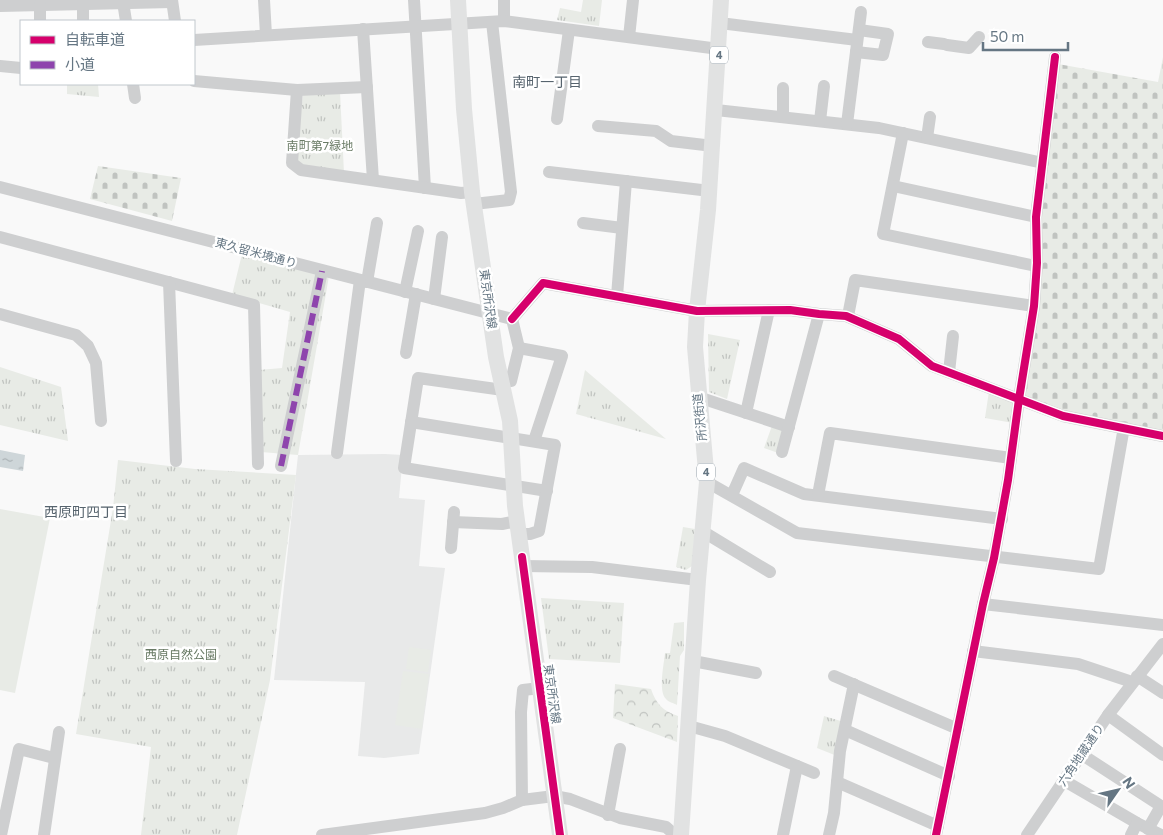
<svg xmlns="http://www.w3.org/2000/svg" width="1163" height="835" font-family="Commissioner,'Noto Sans JP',sans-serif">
<defs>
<pattern id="grass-tufts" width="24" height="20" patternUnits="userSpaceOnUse" patternTransform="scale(1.25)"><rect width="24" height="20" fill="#e8ebe6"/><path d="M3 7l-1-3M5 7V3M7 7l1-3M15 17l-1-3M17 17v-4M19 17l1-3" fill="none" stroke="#c0c3c0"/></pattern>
<pattern id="forest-crowns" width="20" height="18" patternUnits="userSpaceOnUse" patternTransform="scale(1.25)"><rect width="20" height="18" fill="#e8ebe6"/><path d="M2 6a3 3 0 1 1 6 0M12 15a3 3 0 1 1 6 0" fill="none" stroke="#c0c3c0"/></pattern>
<pattern id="cemetery-stones" width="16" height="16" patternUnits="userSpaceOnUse" patternTransform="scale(1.25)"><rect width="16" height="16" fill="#e8ebe6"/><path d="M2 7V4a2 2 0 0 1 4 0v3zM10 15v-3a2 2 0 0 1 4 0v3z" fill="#c0c3c0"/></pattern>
<pattern id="water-ripples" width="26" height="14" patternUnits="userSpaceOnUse" patternTransform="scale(1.25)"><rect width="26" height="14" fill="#ced6d9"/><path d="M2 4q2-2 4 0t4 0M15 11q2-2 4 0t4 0" fill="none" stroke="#abb2b5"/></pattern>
</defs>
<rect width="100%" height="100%" fill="#f9f9f9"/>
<polygon fill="#e8e9e9" points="385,454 403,455 399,498 425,500 419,566 445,568 419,754 384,758 358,756 365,682 274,680 298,455"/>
<g fill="url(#grass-tufts)">
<polygon points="583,0 602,0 599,26 557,20 560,8 581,12"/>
<polygon points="67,84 98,84 99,97 67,94"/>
<polygon points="340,92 344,173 303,167 295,161 303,95"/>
<polygon points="242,254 329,276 298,455 261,452 259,370 282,368 290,312 232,295"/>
<polygon points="708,334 740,340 727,399 709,392"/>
<polygon points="0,367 61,387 68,441 0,425"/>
<polygon points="585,370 666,439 576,414"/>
<polygon points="989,391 1015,400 1013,423 985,418"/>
<polygon points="773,423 788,428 781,454 764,448"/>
<polygon points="118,460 195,469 296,475 270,680 237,835 141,835 151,747 76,734 113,508"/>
<polygon points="683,527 695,529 692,566 686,570 676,567"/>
<polygon points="541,598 624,603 620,663 549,659"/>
<path d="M684,622V650L680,656L677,705C674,703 668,702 666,699C658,691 664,664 665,653H670L674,623Z"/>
<polygon points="824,716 844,722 837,756 817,748"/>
</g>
<path fill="url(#forest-crowns)" d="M615,684L651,689C656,704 663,711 678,716L677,742L613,718Z"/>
<g fill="url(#cemetery-stones)">
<polygon points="1163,57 1163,432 1086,418 1022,397 1041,206 1058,64 1158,82"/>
<polygon points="98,166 181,178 172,221 90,199"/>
</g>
<g fill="#e8ebe6">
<polygon points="0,509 50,518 15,693 0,690"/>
<polygon points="409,647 431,650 428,672 406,669"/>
<polygon points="403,671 429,674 422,729 395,725"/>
</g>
<polygon fill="url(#water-ripples)" points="0,450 25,455 23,471 0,467"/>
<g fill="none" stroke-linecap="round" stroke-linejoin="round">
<g stroke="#cecfd0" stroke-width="12">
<polyline points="172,0 175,21"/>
<polyline points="264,0 266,35"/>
<polyline points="414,0 425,188"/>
<polyline points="504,0 504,21"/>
<polyline points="123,2 126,21"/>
<polyline points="83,4 83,21"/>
<polyline points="0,6 172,2"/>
<polyline points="40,21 40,5"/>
<polyline points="720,23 857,40"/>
<polyline points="363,29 373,180"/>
<polyline points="629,37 633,0"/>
<polyline points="194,40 504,21 719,49"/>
<polyline points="928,42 944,44"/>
<polyline points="947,45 969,48 979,37"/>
<polyline points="856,52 883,55 888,34 859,30"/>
<polyline points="0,66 21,68"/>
<polyline points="194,81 297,90 292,163 301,170 461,193 472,192"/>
<polyline points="133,84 135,98"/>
<polyline points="297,90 367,87"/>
<polyline points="716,110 879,128 1043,163"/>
<polyline points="783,117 783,88"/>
<polyline points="557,119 569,30"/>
<polyline points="820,121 824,86"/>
<polyline points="847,124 861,12"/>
<polyline points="598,126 656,131 671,141 713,146"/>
<polyline points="903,133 883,234 1036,266"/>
<polyline points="927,138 930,117"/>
<polyline points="549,172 710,191"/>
<polyline points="893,186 1036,217"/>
<polyline points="0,187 512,319"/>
<polyline points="474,204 509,200 511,192 492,22"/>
<polyline points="583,223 622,228"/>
<polyline points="0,237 254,305 258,464"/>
<polyline points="169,282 176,461"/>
<polyline points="367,282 377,223"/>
<polyline points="405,292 418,231"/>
<polyline points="617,296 626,181"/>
<polyline points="434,299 442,237"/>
<polyline points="0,314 76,335 88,346 96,363 101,421"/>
<polyline points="848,316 855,280 1034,306"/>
<polyline points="512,319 543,283 697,311 790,310 819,314 846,316 899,339 932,366 1063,416 1163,436"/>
<polyline points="519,348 562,356 534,441"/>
<polyline points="406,353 416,294"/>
<polyline points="949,372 953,336"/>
<polyline points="502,382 511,381 519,348 512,319"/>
<polyline points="503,390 418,378 404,468 547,491"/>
<polyline points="698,397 789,427"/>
<polyline points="746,413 769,310"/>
<polyline points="411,422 555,445 539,531 530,534 519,534"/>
<polyline points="782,452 819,314"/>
<polyline points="337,453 360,280"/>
<polyline points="281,466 322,271"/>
<polyline points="707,482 797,533 1099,569 1124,427"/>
<polyline points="732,495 744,468 804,494 1002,519"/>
<polyline points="818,495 830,433 1011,458"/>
<polyline points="453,522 502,524 517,521"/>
<polyline points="702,531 770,572"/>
<polyline points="451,548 454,512"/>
<polyline points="523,566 592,567 698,580"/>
<polyline points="983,604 1163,625"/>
<polyline points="973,651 1078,664 1132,682"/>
<polyline points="693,661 756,673"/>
<polyline points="834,676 958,729"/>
<polyline points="1137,676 1163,693"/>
<polyline points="1108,715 1163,755"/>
<polyline points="689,726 725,736 814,773"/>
<polyline points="845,730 949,776"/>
<polyline points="1081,754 1161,806 1148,829"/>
<polyline points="1063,780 1137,823 1161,835"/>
<polyline points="837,782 938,826"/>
<polyline points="522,800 521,712 523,690 540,688"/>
<polyline points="608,815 620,749"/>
<polyline points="1,835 19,749 54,758"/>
<polyline points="44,835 59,732"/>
<polyline points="322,835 485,813 503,808 522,800 554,796 570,799 620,818 666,827 675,835"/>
<polyline points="783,835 797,766"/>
<polyline points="829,835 834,813 840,751 854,684"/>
<polyline points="936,835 983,604 994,558 1008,480 1019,399 1034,306 1037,263 1036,217 1055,57"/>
<polyline points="1027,835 1108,715 1163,644"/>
<polyline points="1131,835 1137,823"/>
</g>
<g stroke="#e1e2e2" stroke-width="16">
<polyline points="458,0 464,109 472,192 496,357 510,421 515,506 560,835"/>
<polyline points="681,835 698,580 707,482 695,347 697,311 708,210 721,0"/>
</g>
<polyline stroke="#8e44ad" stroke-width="6" stroke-dasharray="12 6" stroke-linecap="butt" points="281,466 322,271"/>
<defs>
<g id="cycleway">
<polyline points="512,319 543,283 697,311 790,310 819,314 846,316 899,339 932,366 1063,416 1163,436"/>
<polyline points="522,557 560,835"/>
<polyline points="936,835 983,604 994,558 1008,480 1019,399 1034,306 1037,263 1036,217 1055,57"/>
</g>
</defs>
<use href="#cycleway" stroke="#fff" stroke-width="11"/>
<use href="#cycleway" stroke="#d6006c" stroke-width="8"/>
</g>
<g text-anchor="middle" stroke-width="5" stroke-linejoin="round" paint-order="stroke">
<g fill="#fff" stroke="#939fa8" stroke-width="1">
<rect x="710" y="46.5" width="18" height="17" rx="4"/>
<rect x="697" y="463.5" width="18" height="17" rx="4"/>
</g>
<g font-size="11" font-weight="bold" fill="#657683">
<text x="719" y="59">4</text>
<text x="706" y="476">4</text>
</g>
<g font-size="12" fill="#687a64" stroke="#fff">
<text x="320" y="150">南町第7緑地</text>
<text x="181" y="659">西原自然公園</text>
</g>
<g font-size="12" fill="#657683" stroke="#fff">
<text transform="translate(256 253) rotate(15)" y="4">東久留米境通り</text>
<text transform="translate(488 299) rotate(82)" y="4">東京所沢線</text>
<text transform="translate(700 417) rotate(-96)" y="4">所沢街道</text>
<text transform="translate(552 694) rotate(82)" y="4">東京所沢線</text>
<text transform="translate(1081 755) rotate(-56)" y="4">六角地蔵通り</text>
</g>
<g font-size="14" fill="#57646e" stroke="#fff">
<text x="547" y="87">南町一丁目</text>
<text x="86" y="517">西原町四丁目</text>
</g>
</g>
<rect x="20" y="20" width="175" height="65" fill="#ffffff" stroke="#c1c8cd"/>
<rect x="30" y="36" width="25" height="8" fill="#d6006c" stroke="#c1c8cd"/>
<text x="65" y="45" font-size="15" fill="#657683">自転車道</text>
<rect x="30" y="61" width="25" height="8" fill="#8e44ad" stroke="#c1c8cd"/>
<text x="65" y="70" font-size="15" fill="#657683">小道</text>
<g transform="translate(1118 790) rotate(56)" stroke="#ffffff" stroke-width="4" paint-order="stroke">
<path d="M0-4L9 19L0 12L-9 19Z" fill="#657683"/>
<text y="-8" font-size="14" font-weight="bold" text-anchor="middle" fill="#657683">N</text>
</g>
<path d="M983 42v8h85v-8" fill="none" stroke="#657683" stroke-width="2.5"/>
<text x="990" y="42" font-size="15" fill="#657683" stroke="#ffffff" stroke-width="4" paint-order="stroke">50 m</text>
</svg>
